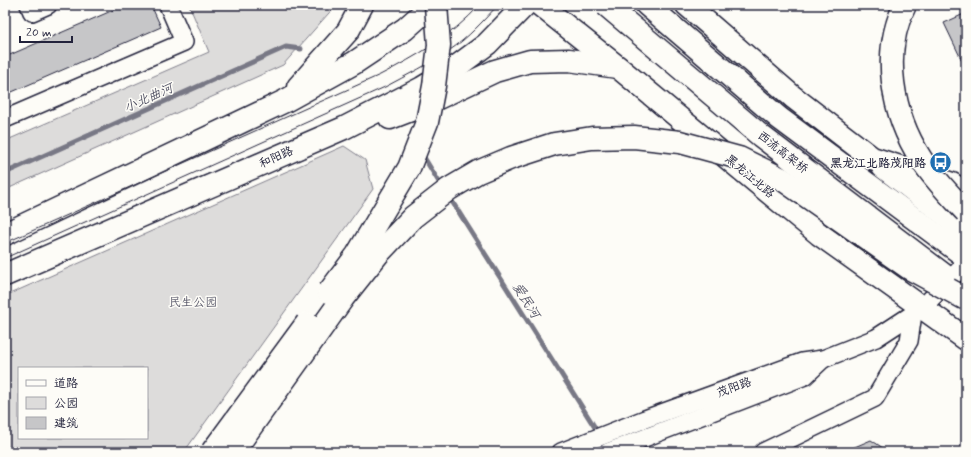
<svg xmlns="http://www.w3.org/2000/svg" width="971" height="457" font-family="Mynerve,'LXGW WenKai TC',sans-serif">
<rect width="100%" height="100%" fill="#fdfcf7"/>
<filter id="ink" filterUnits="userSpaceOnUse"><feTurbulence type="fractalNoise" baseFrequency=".025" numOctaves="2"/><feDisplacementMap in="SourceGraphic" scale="8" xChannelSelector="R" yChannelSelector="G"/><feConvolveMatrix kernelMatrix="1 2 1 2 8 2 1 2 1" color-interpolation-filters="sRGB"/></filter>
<g filter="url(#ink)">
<g fill="#dddcdb" stroke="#807f8b" fill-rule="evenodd">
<polygon points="189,5 336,5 283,65 5,190 5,141 209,52"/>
<path d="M344,146L365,160L373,189L184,452H5V296ZM19,368H147V438H19Z"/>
</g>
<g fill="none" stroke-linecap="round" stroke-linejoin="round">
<g stroke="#787885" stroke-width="5">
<polyline points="425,159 442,187"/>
<polyline points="5,173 286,47 301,49"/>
<polyline points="448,195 599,434"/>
</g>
</g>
<g fill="#c6c6c8" stroke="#22223b">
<polygon points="125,5 151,5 161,27 5,95 5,57"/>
<polygon points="966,13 966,66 965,67 944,23"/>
<polygon points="871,440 889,452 843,452"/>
</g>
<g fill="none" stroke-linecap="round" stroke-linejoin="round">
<defs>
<g id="minor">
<polyline points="29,5 32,12 48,5"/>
<polyline points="5,119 184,42 168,5"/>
<polyline points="561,452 645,419 802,362 823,359 876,338 922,308 966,263"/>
<polyline points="608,452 805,376 823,359"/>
<polyline points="763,452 875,398 909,341 913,314"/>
</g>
<g id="major">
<polyline points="540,5 619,68 819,234 966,339"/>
<polyline points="687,5 793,97 872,158 952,184 966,194"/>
<polyline points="298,87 348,31 362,5"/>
<polyline points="390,118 421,106 495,71 530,61 569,60 617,67"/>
<polyline points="883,167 966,231"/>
<polyline points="5,234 285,101 354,63 405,29 432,5"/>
<polyline points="5,275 344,128 422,88 456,67 487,44 525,5"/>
</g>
<polyline id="highway" points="647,5 779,118 966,257"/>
</defs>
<use href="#minor" stroke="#22223b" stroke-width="20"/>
<use href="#major" stroke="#22223b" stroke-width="25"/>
<use href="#highway" stroke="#22223b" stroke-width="25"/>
<use href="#minor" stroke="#fdfcf7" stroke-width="17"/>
<use href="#major" stroke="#fdfcf7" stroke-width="22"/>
<use href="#highway" stroke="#fdfcf7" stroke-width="22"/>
<g stroke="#22223b" stroke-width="1">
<path d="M5,243L380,75C417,56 452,36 480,5"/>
<path d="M5,258L385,87C407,75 430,64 450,50C468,38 483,21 498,5"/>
</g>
<defs>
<g id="highway-bridge">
<polyline points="606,5 761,136 944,275"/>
<path d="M905,5C881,53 892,114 921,159C933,178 950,195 966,212"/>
<polyline points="329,292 357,255 409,168 427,122 434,86 439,45 436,5"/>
<polyline points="212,452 307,323"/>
<polyline points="233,452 343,298 378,254 413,217 449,189 478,172 511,158 554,144 592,138 634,137 680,142 739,158 782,179 909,268 966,299"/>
</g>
</defs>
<use href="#highway-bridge" stroke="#22223b" stroke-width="25" stroke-linecap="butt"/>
<use href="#highway-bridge" stroke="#fdfcf7" stroke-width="22"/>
</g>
</g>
<defs>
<symbol id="bus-disc" viewBox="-11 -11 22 22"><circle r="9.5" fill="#1f6fb2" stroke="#fdfcf7"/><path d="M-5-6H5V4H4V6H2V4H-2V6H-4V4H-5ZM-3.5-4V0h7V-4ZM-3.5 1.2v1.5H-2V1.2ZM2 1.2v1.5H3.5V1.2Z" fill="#fff"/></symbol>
</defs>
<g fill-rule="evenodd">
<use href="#bus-disc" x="928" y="150" width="25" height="25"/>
</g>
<g text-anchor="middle" stroke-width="3" stroke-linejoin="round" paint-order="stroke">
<g font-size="12" fill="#22223b" stroke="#fdfcf7">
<text transform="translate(783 152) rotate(38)" y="4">西流高架桥</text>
<text transform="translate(276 157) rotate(-24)" y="4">和阳路</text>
<text transform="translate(750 176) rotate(40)" y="4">黑龙江北路</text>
<text transform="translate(734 387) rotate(-20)" y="4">茂阳路</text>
</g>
<g font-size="12" font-weight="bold" fill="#22223b" stroke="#fdfcf7" text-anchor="end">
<text x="926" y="167">黑龙江北路茂阳路</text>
</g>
<g font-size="12" fill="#5a5a6b" stroke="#fdfcf7">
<text x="193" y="306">民生公园</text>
</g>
<g font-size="13" font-style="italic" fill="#545466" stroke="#fdfcf7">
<text transform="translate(148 97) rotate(-24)" y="5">小北曲河</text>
<text transform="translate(527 300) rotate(58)" y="5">爱民河</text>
</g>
</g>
<rect width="971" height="457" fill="none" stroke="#fdfcf7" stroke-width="20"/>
<rect x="10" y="10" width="951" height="437" fill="none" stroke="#22223b" stroke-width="1.5" filter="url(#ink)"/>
<rect x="18" y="367" width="130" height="72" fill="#fdfcf7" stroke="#a5a5ac"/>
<rect x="26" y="380" width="20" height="6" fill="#fdfcf7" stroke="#a5a5ac"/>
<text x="54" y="387" font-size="12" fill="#22223b">道路</text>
<rect x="26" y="397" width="20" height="12" fill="#dddcdb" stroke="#a5a5ac"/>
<text x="54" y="407" font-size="12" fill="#22223b">公园</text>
<rect x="26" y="417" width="20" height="12" fill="#c6c6c8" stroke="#a5a5ac"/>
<text x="54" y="427" font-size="12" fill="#22223b">建筑</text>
<path d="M20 36v6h52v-6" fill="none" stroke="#22223b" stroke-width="2"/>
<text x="26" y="36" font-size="12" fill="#22223b" stroke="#fdfcf7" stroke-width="3" paint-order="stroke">20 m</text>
</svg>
